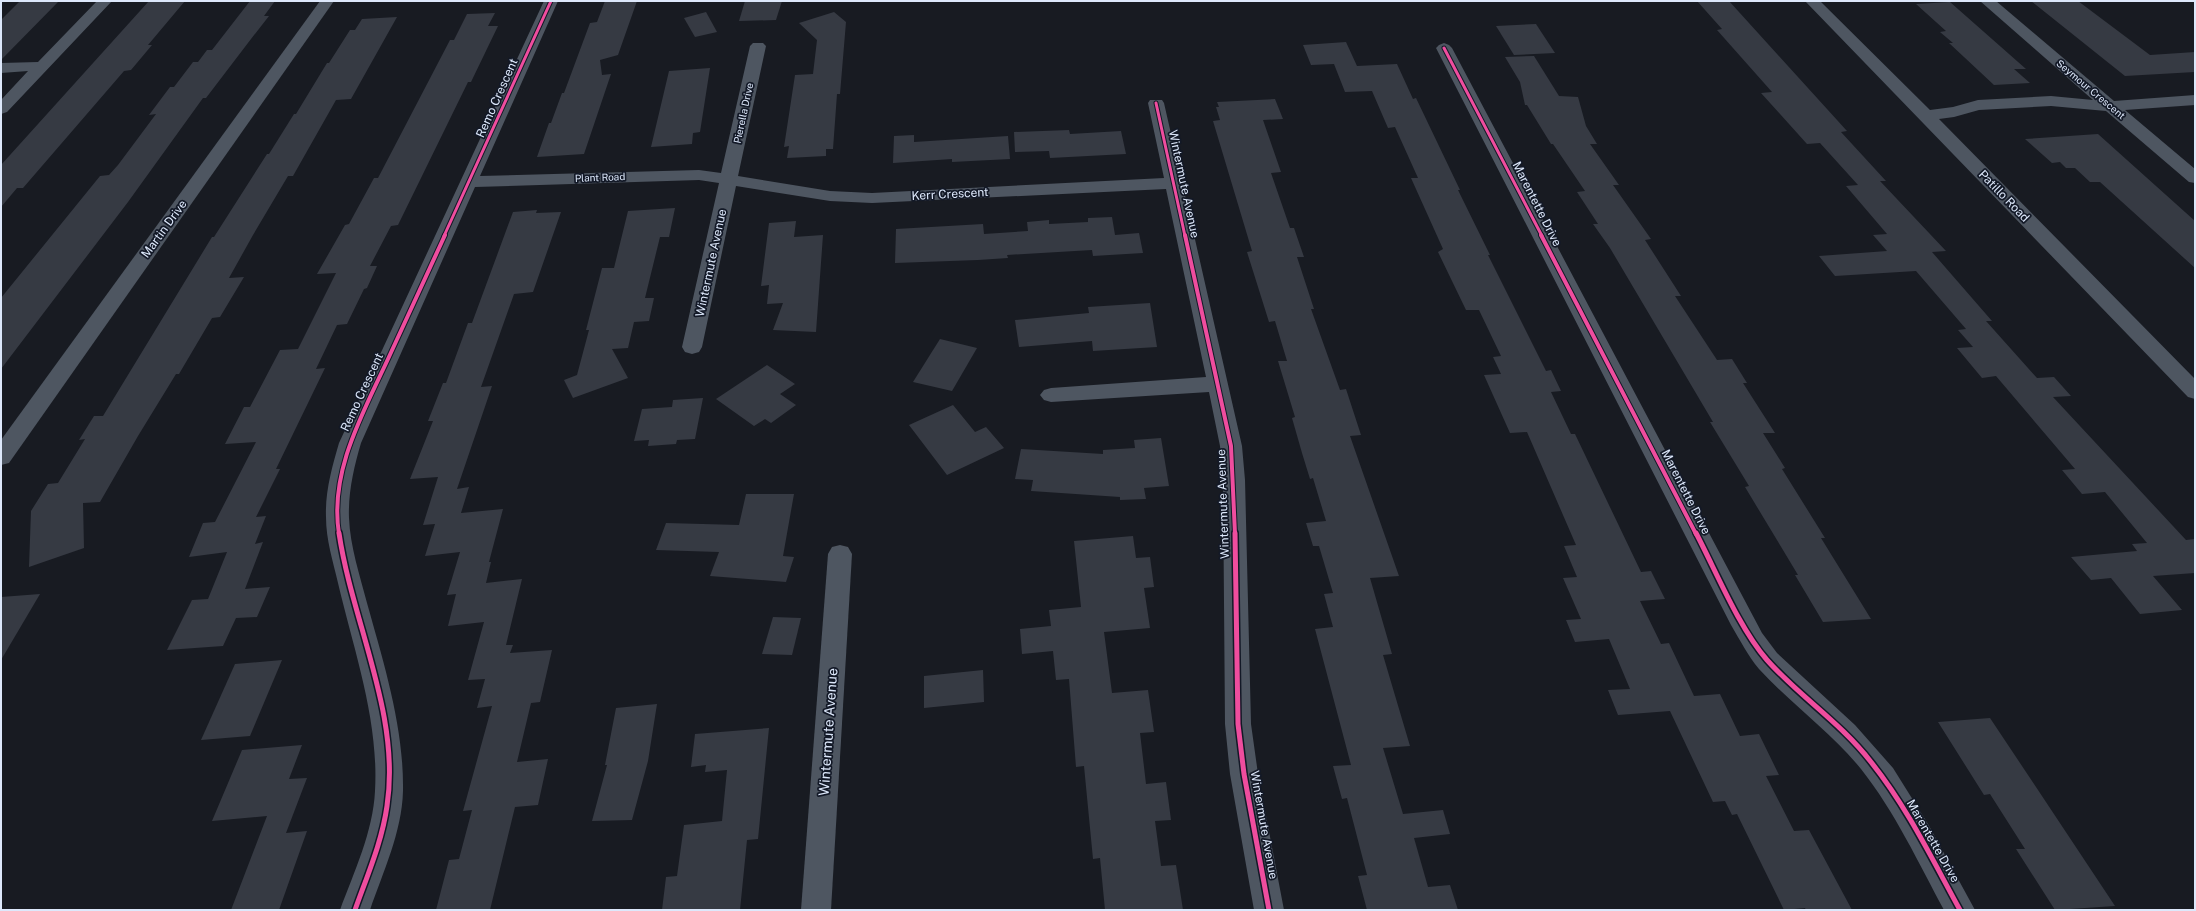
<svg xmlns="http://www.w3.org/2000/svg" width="2196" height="911" font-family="'Public Sans',sans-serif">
<rect width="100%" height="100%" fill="#181b22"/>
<g fill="#363a43">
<polygon points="20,1 59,1 1,60 1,20"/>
<polygon points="149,1 185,1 148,45 152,45 131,70 124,71 23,188 17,188 1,207 1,165"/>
<polygon points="250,1 275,1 264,16 269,16 251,39 206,98 203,98 128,202 1,369 1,298 100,176 109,175 118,165 156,114 149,115 170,87 174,87 193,62 198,62 207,50 212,50"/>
<polygon points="605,1 637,1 618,55 600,60 602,75 611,74 584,154 537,157 549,123 551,123 562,93 564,93 590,23 597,22"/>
<polygon points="745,1 782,1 776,20 739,21"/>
<polygon points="1697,1 1729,1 1847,131 1841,132 1886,181 1880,181 1946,251 1932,252 1992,321 1986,321 2037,378 2054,377 2071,396 2053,397 2186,540 2195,539 2195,573 2153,576 2182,610 2140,614 2111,578 2091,580 2071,557 2137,551 2132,544 2147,543 2105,492 2082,494 2062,470 2075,469 1996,376 1982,378 1957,348 1973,347 1958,330 1966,329 1916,271 1835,276 1819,256 1887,251 1873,235 1887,234 1846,186 1858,185 1820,143 1807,144 1761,93 1772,92 1717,30 1722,29"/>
<polygon points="2031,1 2078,1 2150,55 2195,52 2195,72 2125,76"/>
<polygon points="1950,2 2026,69 2014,69 2030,83 1994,85 1949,43 1953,43 1940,32 1946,31 1916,4"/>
<polygon points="706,12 717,32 695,37 684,18"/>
<polygon points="834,12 846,22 840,94 837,94 833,149 826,149 826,156 787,158 789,146 784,147 795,75 813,74 817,40 799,23"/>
<polygon points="495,13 488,26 498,26 471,82 468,82 398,225 391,226 370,266 377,266 367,288 364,289 347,324 337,325 316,369 325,368 276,469 280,469 256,517 266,516 255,544 263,542 245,589 270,587 257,617 236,618 223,646 167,650 192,600 208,599 227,552 189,557 203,523 215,522 256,442 225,444 244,407 250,407 280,350 298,349 336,273 317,274 345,225 349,224 374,178 378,178 450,40 454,40 467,14"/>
<polygon points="397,17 351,99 336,100 293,176 288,176 253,235 229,278 244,277 220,317 212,318 179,374 176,374 138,436 100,502 83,503 84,548 29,567 31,511 48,484 58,483 85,439 79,440 94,416 103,416 212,237 214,237 267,154 269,154 294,114 296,114 327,63 329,63 350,30 355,30 362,19"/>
<polygon points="1536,24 1555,53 1514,55 1496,26"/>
<polygon points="1346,42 1357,66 1397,64 1413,99 1416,98 1460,190 1458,190 1490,255 1488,255 1546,371 1551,370 1561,391 1551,392 1571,434 1575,434 1641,572 1651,571 1665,599 1640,601 1661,644 1669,643 1694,696 1720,694 1740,736 1759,734 1779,775 1766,776 1794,831 1809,830 1852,910 1806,910 1805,908 1784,910 1737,814 1732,815 1725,801 1713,802 1670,711 1618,715 1608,690 1630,689 1609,639 1575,642 1566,620 1581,619 1563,578 1577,577 1564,546 1576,545 1527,432 1510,433 1484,375 1501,374 1493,357 1501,356 1479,310 1466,310 1438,252 1443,249 1411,178 1418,178 1395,127 1388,128 1372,91 1345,92 1334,64 1311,65 1303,45"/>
<polygon points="1534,56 1559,96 1578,97 1586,126 1597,144 1590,144 1619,185 1613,185 1651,239 1645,240 1681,296 1675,296 1717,360 1732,359 1747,383 1743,383 1775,433 1763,433 1785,468 1782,469 1825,538 1821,538 1871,619 1823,622 1795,575 1798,575 1745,487 1749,486 1710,422 1713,422 1610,248 1593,224 1598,224 1577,192 1585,191 1553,144 1551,144 1527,105 1525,105 1520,82 1505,57"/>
<polygon points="710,68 700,132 693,133 692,144 651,147 669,71"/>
<polygon points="1275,99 1283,119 1263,120 1281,172 1271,173 1290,228 1294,228 1304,257 1297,257 1314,309 1311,309 1340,390 1346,389 1361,435 1350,436 1399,576 1370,578 1392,654 1383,655 1410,746 1383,748 1403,814 1443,810 1450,834 1414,838 1428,887 1450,885 1458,910 1367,910 1358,876 1367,875 1347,798 1342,799 1333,766 1351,765 1315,629 1333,627 1324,594 1333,593 1319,546 1313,546 1306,523 1326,521 1313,478 1310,479 1302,453 1292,418 1295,417 1278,361 1287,361 1275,321 1269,322 1253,271 1247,252 1252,251 1213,121 1220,120 1216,107 1219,107 1217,102"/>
<polygon points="1069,130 1070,134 1121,131 1126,154 1050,158 1049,151 1015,152 1014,132"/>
<polygon points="2098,134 2195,221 2195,268 2100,182 2090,182 2075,168 2066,168 2060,162 2052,163 2025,139"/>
<polygon points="914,135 914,142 1008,136 1010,159 952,162 952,159 893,163 894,136"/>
<polygon points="675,208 669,237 660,237 645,298 654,298 649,321 634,322 628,348 612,349 628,378 573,398 564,380 577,375 589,330 586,330 602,268 614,268 628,211"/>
<polygon points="537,210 536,213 561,212 533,292 514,294 481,387 492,386 457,489 469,487 461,513 503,509 489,562 491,562 486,583 522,579 506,645 513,645 510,653 552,650 540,702 531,703 517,762 548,759 538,805 515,807 490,910 436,910 449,860 459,859 472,810 463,811 492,706 477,708 485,679 468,680 484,622 448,626 456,594 447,595 460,552 425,556 435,524 423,525 438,477 410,479 433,421 428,421 443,383 446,383 468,323 472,323 513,212"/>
<polygon points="1112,217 1115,235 1139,233 1143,253 1093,256 1092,250 1007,255 1008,258 978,260 895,263 896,229 983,224 984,234 1028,231 1027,222 1049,220 1049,224 1088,222 1088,218"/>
<polygon points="796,221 794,237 823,235 816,332 773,330 783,303 767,304 769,285 761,286 769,223"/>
<polygon points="1150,303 1157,347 1093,351 1092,341 1019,347 1015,320 1089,313 1088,307"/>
<polygon points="940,339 977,348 952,391 913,382"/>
<polygon points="767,365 795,384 780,394 796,405 771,423 765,419 754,426 716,399"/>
<polygon points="703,398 695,439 677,440 676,444 648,446 649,440 634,441 642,409 672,407 673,400"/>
<polygon points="953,405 975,432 986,427 1004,448 947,475 909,425"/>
<polygon points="1161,438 1169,486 1144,488 1146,499 1120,500 1120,497 1031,491 1033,480 1015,479 1021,449 1103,454 1103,450 1135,448 1134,440"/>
<polygon points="746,494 794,494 783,556 794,557 786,582 710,576 719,552 656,550 666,523 739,525"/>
<polygon points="1133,536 1136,558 1150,557 1154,587 1144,588 1150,628 1104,632 1112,693 1148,690 1154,732 1140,733 1146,784 1166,782 1171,820 1155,821 1161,866 1176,865 1183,910 1105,910 1100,858 1093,859 1084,766 1076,767 1069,679 1056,680 1053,651 1022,654 1020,629 1051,626 1049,610 1081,607 1074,541"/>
<polygon points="40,594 1,660 1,597"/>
<polygon points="773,617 801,618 792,655 762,654"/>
<polygon points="282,660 250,736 201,740 235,664"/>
<polygon points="983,670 984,702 924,708 924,676"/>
<polygon points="657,704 648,761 632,820 592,821 607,765 605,765 616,708"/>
<polygon points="1990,718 2038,790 2115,906 2055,910 2016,849 2025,849 1990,794 1984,795 1938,722"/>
<polygon points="769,728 758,839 747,840 740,910 662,910 666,877 677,876 684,825 722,821 727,770 705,772 706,765 691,767 695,734"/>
<polygon points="302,745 289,779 307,778 286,833 307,831 279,910 231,910 267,816 212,821 242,750"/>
</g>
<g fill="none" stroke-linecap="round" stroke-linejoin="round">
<g fill="#4e5661" fill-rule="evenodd">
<polygon points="97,1 112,1 7,112 1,114 1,100 28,71 1,73 1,63 38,62"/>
<polygon points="320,1 334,1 9,463 1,465 1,440"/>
<path d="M544,1H558L480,176L699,170L721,173L750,46L753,43H763L766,46L738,176L830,191L872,193L1164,178L1148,103L1150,100H1162L1164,103L1242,446L1245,480L1251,724L1258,774L1284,910H1254L1230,774L1225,724L1223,480L1220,446L1209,392L1051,402L1044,400L1040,395L1044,390L1051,388L1206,377L1166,189L872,203L830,201L736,186L702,347L699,352L692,354L685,352L682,347L719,183L699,180L475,187L361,443C354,467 348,492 349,518C350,546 360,576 367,603C384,664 404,727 403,791C402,832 383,872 370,910H340C354,872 373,832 375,791C379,720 354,651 338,583C333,561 326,540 326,517C325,492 332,467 339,443Z"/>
<polygon points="1805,1 1820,1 1930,110 1953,107 1978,100 2051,96 2093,100 1980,1 1996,1 2114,101 2195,95 2195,105 2125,110 2195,169 2195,183 2189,182 2106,111 2051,106 1979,110 1954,117 1939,119 2195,379 2195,399 2188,397"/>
<path d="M1444,43L1449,45L1452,48L1762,633L1777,653L1855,725L1893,768L1928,824L1975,910H1944C1918,862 1895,812 1861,769C1831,732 1791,704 1759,669C1748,656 1740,640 1731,625L1436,48L1439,45Z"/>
<polygon points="840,545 848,547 852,554 831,910 801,910 828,554 832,547"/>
</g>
<defs>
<g id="cycleway-far2">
<polyline points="1444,48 1542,236"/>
<polyline points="1156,103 1185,236"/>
<polyline points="444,236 551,1"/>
</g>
<g id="cycleway-far1">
<polyline points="1185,235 1231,446 1235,534"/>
<polyline points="1541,235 1696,534"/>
<path d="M339,534C329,472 363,413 388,359C407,318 426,276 445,235"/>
</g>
<g id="cycleway">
<path d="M339,533C352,622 401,715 387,806C382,842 367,876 355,910"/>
<polyline points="1235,533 1238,724 1244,774 1269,910"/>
<path d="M1696,533C1716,571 1739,628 1767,660C1799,696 1841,723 1871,762C1907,807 1932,859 1960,910"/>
</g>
</defs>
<use href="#cycleway-far2" stroke="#131927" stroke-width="5"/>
<use href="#cycleway-far1" stroke="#131927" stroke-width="6"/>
<use href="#cycleway" stroke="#131927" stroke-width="8"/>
<use href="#cycleway-far2" stroke="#ef4d9e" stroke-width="3"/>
<use href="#cycleway-far1" stroke="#ef4d9e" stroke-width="4"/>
<use href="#cycleway" stroke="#ef4d9e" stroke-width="5"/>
</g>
<g text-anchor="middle" stroke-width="3.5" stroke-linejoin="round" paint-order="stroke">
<g font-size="10" fill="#dde8fb" stroke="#131927">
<text transform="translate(2091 89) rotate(40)" y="4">Seymour Crescent</text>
<text transform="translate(743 113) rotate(-78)" y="4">Pierella Drive</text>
<text transform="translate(600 177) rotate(-2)" y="4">Plant Road</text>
</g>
<g font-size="12" fill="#dde8fb" stroke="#131927">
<text transform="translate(497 98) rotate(-66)" y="4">Remo Crescent</text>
<text transform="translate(1184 184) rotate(78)" y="4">Wintermute Avenue</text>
<text transform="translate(950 194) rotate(-3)" y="4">Kerr Crescent</text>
<text transform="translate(2004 196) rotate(46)" y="4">Patillo Road</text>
<text transform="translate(1537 204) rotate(63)" y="4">Marentette Drive</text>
<text transform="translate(164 229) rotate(-54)" y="4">Martin Drive</text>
<text transform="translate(711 263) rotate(-78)" y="4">Wintermute Avenue</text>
<text transform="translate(362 392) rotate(-65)" y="4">Remo Crescent</text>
<text transform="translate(1686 492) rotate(63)" y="4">Marentette Drive</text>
<text transform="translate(1223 504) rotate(-92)" y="4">Wintermute Avenue</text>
<text transform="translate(1264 825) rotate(80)" y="4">Wintermute Avenue</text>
<text transform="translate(1933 841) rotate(60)" y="4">Marentette Drive</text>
</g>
<g font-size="14" fill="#dde8fb" stroke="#131927">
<text transform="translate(828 732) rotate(-86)" y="5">Wintermute Avenue</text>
</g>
</g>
<rect width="2196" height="911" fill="none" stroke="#dde8fb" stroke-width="4"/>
</svg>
